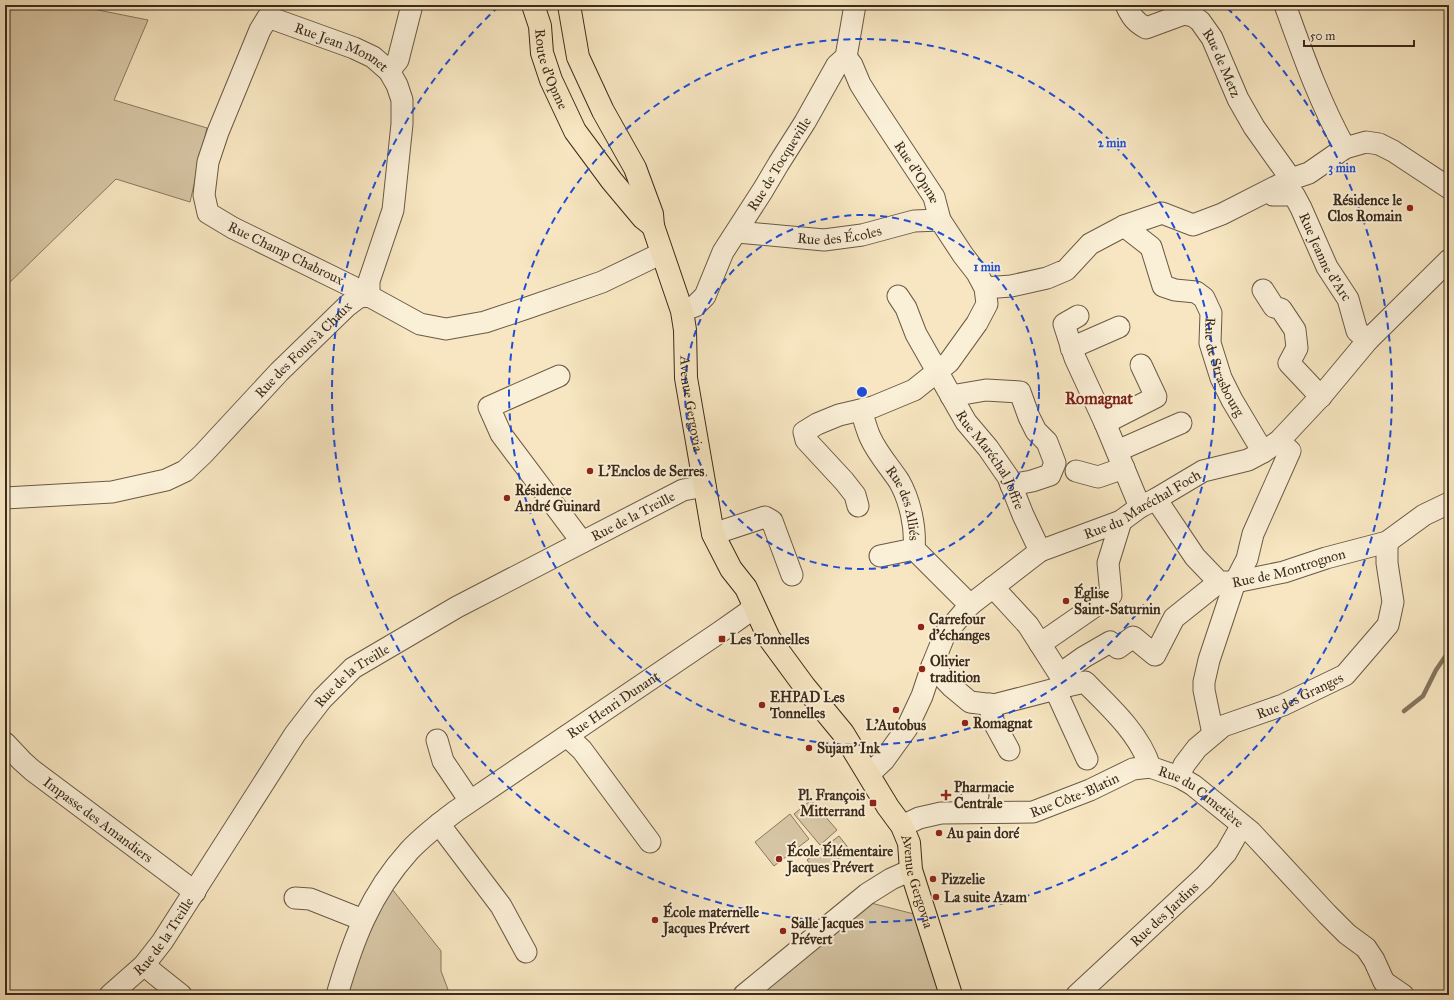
<svg xmlns="http://www.w3.org/2000/svg" width="1454" height="1000" font-family="'IM FELL Great Primer',serif">
<rect width="100%" height="100%" fill="#f7e6c1"/>
<filter id="stains"><feTurbulence type="fractalNoise" baseFrequency=".005" numOctaves="4"/><feColorMatrix values="0 0 0 0 .2 0 0 0 0 .09 0 0 0 0 .02 0 0 0 .5 -.17"/></filter>
<radialGradient id="worn" r=".72"><stop offset=".6" stop-color="#630" stop-opacity="0"/><stop offset="1" stop-color="#630" stop-opacity=".3"/></radialGradient>
<g fill="#d7c6a5" stroke="#897860">
<polygon points="5,5 94,5 93,9 148,20 114,100 207,128 190,202 116,179 5,287"/>
<polygon points="811,800 837,830 820,845 794,814"/>
<polygon points="790,814 809,839 774,866 755,842"/>
<polygon points="839,836 850,850 818,874 807,860"/>
<polygon points="392,889 441,951 441,971 450,995 372,995 353,991 348,992 370,926"/>
<polygon points="871,903 914,914 942,995 759,995"/>
</g>
<g fill="none" stroke-linecap="round" stroke-linejoin="round">
<polyline stroke="#85755d" stroke-width="4.5" points="1404,711 1423,696 1436,670 1449,651"/>
<defs>
<g id="minor">
<path id="s1" d="M1126,5C1131,16 1135,22 1146,28L1184,14L1193,16L1200,21L1212,38L1238,99L1254,127L1291,179"/>
<path d="M1285,5C1303,55 1319,101 1345,148"/>
<path id="s2" d="M846,57L852,65L860,84L870,100L934,197L940,220L963,255L977,273L985,288L987,304L977,323L949,362L914,390L873,407L839,415L817,424L804,432L806,440L844,481L855,495L858,506"/>
<polyline points="389,71 398,60 412,5"/>
<path id="s3" d="M1269,191L1273,195H1294L1301,208L1327,267L1348,299L1357,331L1368,340"/>
<path id="s4" d="M1124,226L1151,247L1163,286L1175,290L1196,292L1204,298L1211,313L1210,343L1221,378L1232,400L1263,452"/>
<path id="s5" d="M737,232L824,240L862,235L914,221L940,220"/>
<polyline points="985,288 1011,286 1047,278 1066,270 1090,244 1124,226 1162,213 1193,225 1222,214 1291,179 1309,173 1345,148 1366,142 1379,144 1393,151 1449,188"/>
<polyline points="1263,290 1274,307 1281,309 1295,330 1297,348 1289,363 1321,397"/>
<path id="s6" d="M898,296L906,308L916,334L966,422L988,448L1008,477L1023,515L1040,551"/>
<path id="s7" d="M359,297L353,287L233,228L208,213L204,195L208,162L218,132L260,30L268,17L354,48L373,57L389,71L397,85L402,100V124L393,210L369,281V296"/>
<path id="s8" d="M682,311L695,306L705,296L723,252L763,190L779,163L805,122L837,65L846,57L855,5"/>
<polyline points="1078,316 1064,324 1075,358 1105,423 1140,507"/>
<polyline points="1071,348 1119,327"/>
<polyline points="559,376 489,407 501,434 582,542"/>
<polyline points="951,396 986,390 1020,392 1029,417 1036,431 1047,442 1055,463 1050,475 1032,481 1011,485"/>
<path id="s9" d="M861,410C864,419 866,428 870,437C877,453 889,466 899,481C910,500 916,528 914,549"/>
<polyline points="1105,423 1156,397 1141,365"/>
<polyline points="1117,451 1181,423"/>
<polyline points="1076,471 1098,477 1124,468"/>
<path id="s10" d="M5,498L112,492L166,480L185,471L203,454L279,372L347,306L359,297L369,296L420,324L446,329L485,322L527,308L602,282L662,253"/>
<path id="s11" d="M1156,499L1195,557L1219,582H1235L1284,572L1326,558L1387,542L1424,515L1449,503"/>
<polyline points="713,534 765,517 772,521 792,575"/>
<polyline points="914,549 970,605"/>
<polyline points="880,556 914,549"/>
<path d="M993,587L1028,625L1067,686L1085,682C1109,706 1140,734 1150,767"/>
<polyline points="1040,644 1111,595 1108,563 1121,521"/>
<polyline points="932,666 952,687 970,702 994,705 1067,686"/>
<polyline points="1060,674 1084,657 1110,642 1118,648 1133,637 1155,655 1174,618 1219,582"/>
<polyline points="1055,689 1087,759"/>
<polyline points="990,704 992,719 1009,750"/>
<polyline points="1213,734 1204,690 1204,682 1209,660 1235,582 1247,559 1253,534 1290,451 1279,441"/>
<polyline points="567,736 582,750 650,842"/>
<polyline points="437,740 443,761 470,801"/>
<path id="s12" d="M5,743L22,761L32,770L195,892"/>
<path id="s13" d="M869,774L884,760L907,728L922,696L932,666L945,634L970,605L1040,551L1121,521L1140,507L1156,499L1203,471L1248,460L1263,452L1279,441L1323,394L1368,340L1449,260"/>
<path id="s14" d="M1179,777L1184,765L1197,748L1223,726L1283,705L1345,675L1388,625L1393,602L1387,563V542"/>
<polyline points="965,812 968,804 974,796 978,795"/>
<polyline points="439,824 501,906 526,952"/>
<path id="s15" d="M902,826L919,818L941,813L1033,812L1090,790L1133,769L1150,767L1179,777L1193,785L1251,832L1327,914L1347,934L1366,948L1374,960L1384,982L1403,995"/>
<polyline points="295,898 310,899 363,920"/>
<polyline points="144,965 156,975 181,995"/>
<path id="s16" d="M110,995L144,965L162,942L295,734L322,699L353,668L457,607L683,490L705,486"/>
<path id="s17" d="M337,995C353,940 370,894 409,851C423,836 440,823 456,811L720,632L747,613L754,606"/>
<polyline points="744,995 867,894 891,879 911,870"/>
<path id="s18" d="M1077,995L1204,877L1226,853L1242,825"/>
</g>
<g id="major">
<path id="s19" d="M533,5L540,26L542,53L551,80L575,131L612,181L643,218L653,226"/>
<path id="s20" d="M569,5L578,57L603,111L635,168L652,214L653,226L682,311L685,330L686,378L713,534L731,569L746,588L769,638L805,687L843,733L888,807L902,826L909,843L911,870L951,995"/>
</g>
</defs>
<use href="#minor" stroke="#6a5a44" stroke-width="23"/>
<use href="#major" stroke="#3b2b1b" stroke-width="24"/>
<use href="#minor" stroke="#faefd7" stroke-width="21"/>
<use href="#major" stroke="#f7e6c1" stroke-width="22"/>
</g>
<g fill="none" stroke="#1d4ed8" stroke-width="2" stroke-dasharray="7 5">
<circle cx="862" cy="392" r="177"/>
<circle cx="862" cy="392" r="353"/>
<path d="M1227 8A530 530 0 1 1 497 8"/>
</g>
<g fill="#8f2418" stroke="#faefd7" stroke-width="1.5">
<circle cx="1410" cy="208" r="4"/>
<circle cx="590" cy="471" r="4"/>
<circle cx="507" cy="498" r="4"/>
<circle cx="1066" cy="601" r="4"/>
<circle cx="921" cy="627" r="4"/>
<rect x="718" y="635" width="8" height="8" rx="2"/>
<circle cx="922" cy="669" r="4"/>
<circle cx="762" cy="705" r="4"/>
<circle cx="896" cy="710" r="4"/>
<circle cx="965" cy="723" r="4"/>
<circle cx="809" cy="748" r="4"/>
<path d="M944 789h4v4h4v4h-4v4h-4v-4h-4v-4h4z"/>
<rect x="869" y="799" width="8" height="8" rx="2"/>
<circle cx="939" cy="833" r="4"/>
<circle cx="779" cy="859" r="4"/>
<circle cx="933" cy="879" r="4"/>
<circle cx="936" cy="897" r="4"/>
<circle cx="655" cy="920" r="4"/>
<circle cx="783" cy="931" r="4"/>
</g>
<g text-anchor="middle" stroke-width="4" stroke-linejoin="round" paint-order="stroke">
<g font-size="14" fill="#3b2b1b" stroke="#faefd7">
<text dy="5" stroke="none"><textPath href="#s7" startOffset="463">Rue Jean Monnet</textPath></text>
<text dy="5" stroke="none"><textPath href="#s1" startOffset="137">Rue de Metz</textPath></text>
<text dy="5" stroke="none"><textPath href="#s19" startOffset="67">Route d'Opme</textPath></text>
<text dy="5" stroke="none"><textPath href="#s8" startOffset="180">Rue de Tocqueville</textPath></text>
<text dy="5" stroke="none"><textPath href="#s2" startOffset="136">Rue d'Opme</textPath></text>
<text dy="5" stroke="none"><textPath href="#s5" startOffset="103">Rue des Écoles</textPath></text>
<text transform="translate(286 253) rotate(26)" y="5">Rue Champ Chabroux</text>
<text dy="5" stroke="none"><textPath href="#s3" startOffset="96">Rue Jeanne d'Arc</textPath></text>
<text dy="5" stroke="none"><textPath href="#s10" startOffset="353">Rue des Fours à Chaux</textPath></text>
<text dy="5" stroke="none"><textPath href="#s4" startOffset="192">Rue de Strasbourg</textPath></text>
<text dy="5" stroke="none"><textPath href="#s20" startOffset="422">Avenue Gergovia</textPath></text>
<text dy="5" stroke="none"><textPath href="#s6" startOffset="189">Rue Maréchal Joffre</textPath></text>
<text dy="5" stroke="none"><textPath href="#s13" startOffset="401">Rue du Maréchal Foch</textPath></text>
<text dy="5" stroke="none"><textPath href="#s9" startOffset="104">Rue des Alliés</textPath></text>
<text dy="5" stroke="none"><textPath href="#s16" startOffset="728">Rue de la Treille</textPath></text>
<text dy="5" stroke="none"><textPath href="#s11" startOffset="176">Rue de Montrognon</textPath></text>
<text dy="5" stroke="none"><textPath href="#s16" startOffset="404">Rue de la Treille</textPath></text>
<text dy="5" stroke="none"><textPath href="#s14" startOffset="151">Rue des Granges</textPath></text>
<text dy="5" stroke="none"><textPath href="#s17" startOffset="414">Rue Henri Dunant</textPath></text>
<text dy="5" stroke="none"><textPath href="#s15" startOffset="178">Rue Côte-Blatin</textPath></text>
<text dy="5" stroke="none"><textPath href="#s15" startOffset="319">Rue du Cimetière</textPath></text>
<text dy="5" stroke="none"><textPath href="#s12" startOffset="121">Impasse des Amandiers</textPath></text>
<text dy="5" stroke="none"><textPath href="#s20" startOffset="961">Avenue Gergovia</textPath></text>
<text dy="5" stroke="none"><textPath href="#s18" startOffset="119">Rue des Jardins</textPath></text>
<text dy="5" stroke="none"><textPath href="#s16" startOffset="80">Rue de la Treille</textPath></text>
</g>
<g font-size="14" font-weight="bold" fill="#3b2b1b" stroke="#faefd7" text-anchor="start">
<text x="1402" y="205" text-anchor="end">Résidence le<tspan x="1402" dy="16">Clos Romain</tspan></text>
<text x="598" y="476">L'Enclos de Serres</text>
<text x="515" y="495">Résidence<tspan x="515" dy="16">André Guinard</tspan></text>
<text x="1074" y="598">Église<tspan x="1074" dy="16">Saint-Saturnin</tspan></text>
<text x="929" y="624">Carrefour<tspan x="929" dy="16">d'échanges</tspan></text>
<text x="730" y="644">Les Tonnelles</text>
<text x="930" y="666">Olivier<tspan x="930" dy="16">tradition</tspan></text>
<text x="770" y="702">EHPAD Les<tspan x="770" dy="16">Tonnelles</tspan></text>
<text x="973" y="728">Romagnat</text>
<text x="896" y="730" text-anchor="middle">L'Autobus</text>
<text x="817" y="753">Sujam' Ink</text>
<text x="954" y="792">Pharmacie<tspan x="954" dy="16">Centrale</tspan></text>
<text x="865" y="800" text-anchor="end">Pl. François<tspan x="865" dy="16">Mitterrand</tspan></text>
<text x="947" y="838">Au pain doré</text>
<text x="787" y="856">École Élémentaire<tspan x="787" dy="16">Jacques Prévert</tspan></text>
<text x="941" y="884">Pizzelie</text>
<text x="944" y="902">La suite Azam</text>
<text x="663" y="917">École maternelle<tspan x="663" dy="16">Jacques Prévert</tspan></text>
<text x="791" y="928">Salle Jacques<tspan x="791" dy="16">Prévert</tspan></text>
</g>
<g font-size="16" font-weight="bold" fill="#7a1f14" stroke="#faefd7">
<text x="1099" y="404">Romagnat</text>
</g>
</g>
<circle cx="862" cy="392" r="6" fill="#1d4ed8" stroke="#faefd7" stroke-width="2"/>
<g font-size="12" text-anchor="middle" font-weight="bold" fill="#1d4ed8" stroke="#faefd7" stroke-width="4" stroke-linejoin="round" paint-order="stroke">
<text x="1112" y="147">2 min</text>
<text x="1342" y="172">3 min</text>
<text x="987" y="271">1 min</text>
</g>
<rect width="1454" height="1000" fill="none" stroke="#f7e6c1" stroke-width="20"/>
<rect x="6" y="6" width="1442" height="988" fill="none" stroke="#3b2b1b" stroke-width="2"/>
<rect x="10" y="10" width="1434" height="980" fill="none" stroke="#3b2b1b"/>
<path d="M1304 40v6h110v-6" fill="none" stroke="#3b2b1b" stroke-width="2"/>
<text x="1310" y="40" font-size="12" fill="#3b2b1b" stroke="#faefd7" stroke-width="3" paint-order="stroke">50 m</text>
<rect width="100%" height="100%" filter="url(#stains)"/>
<rect width="100%" height="100%" fill="url(#worn)"/>
</svg>
